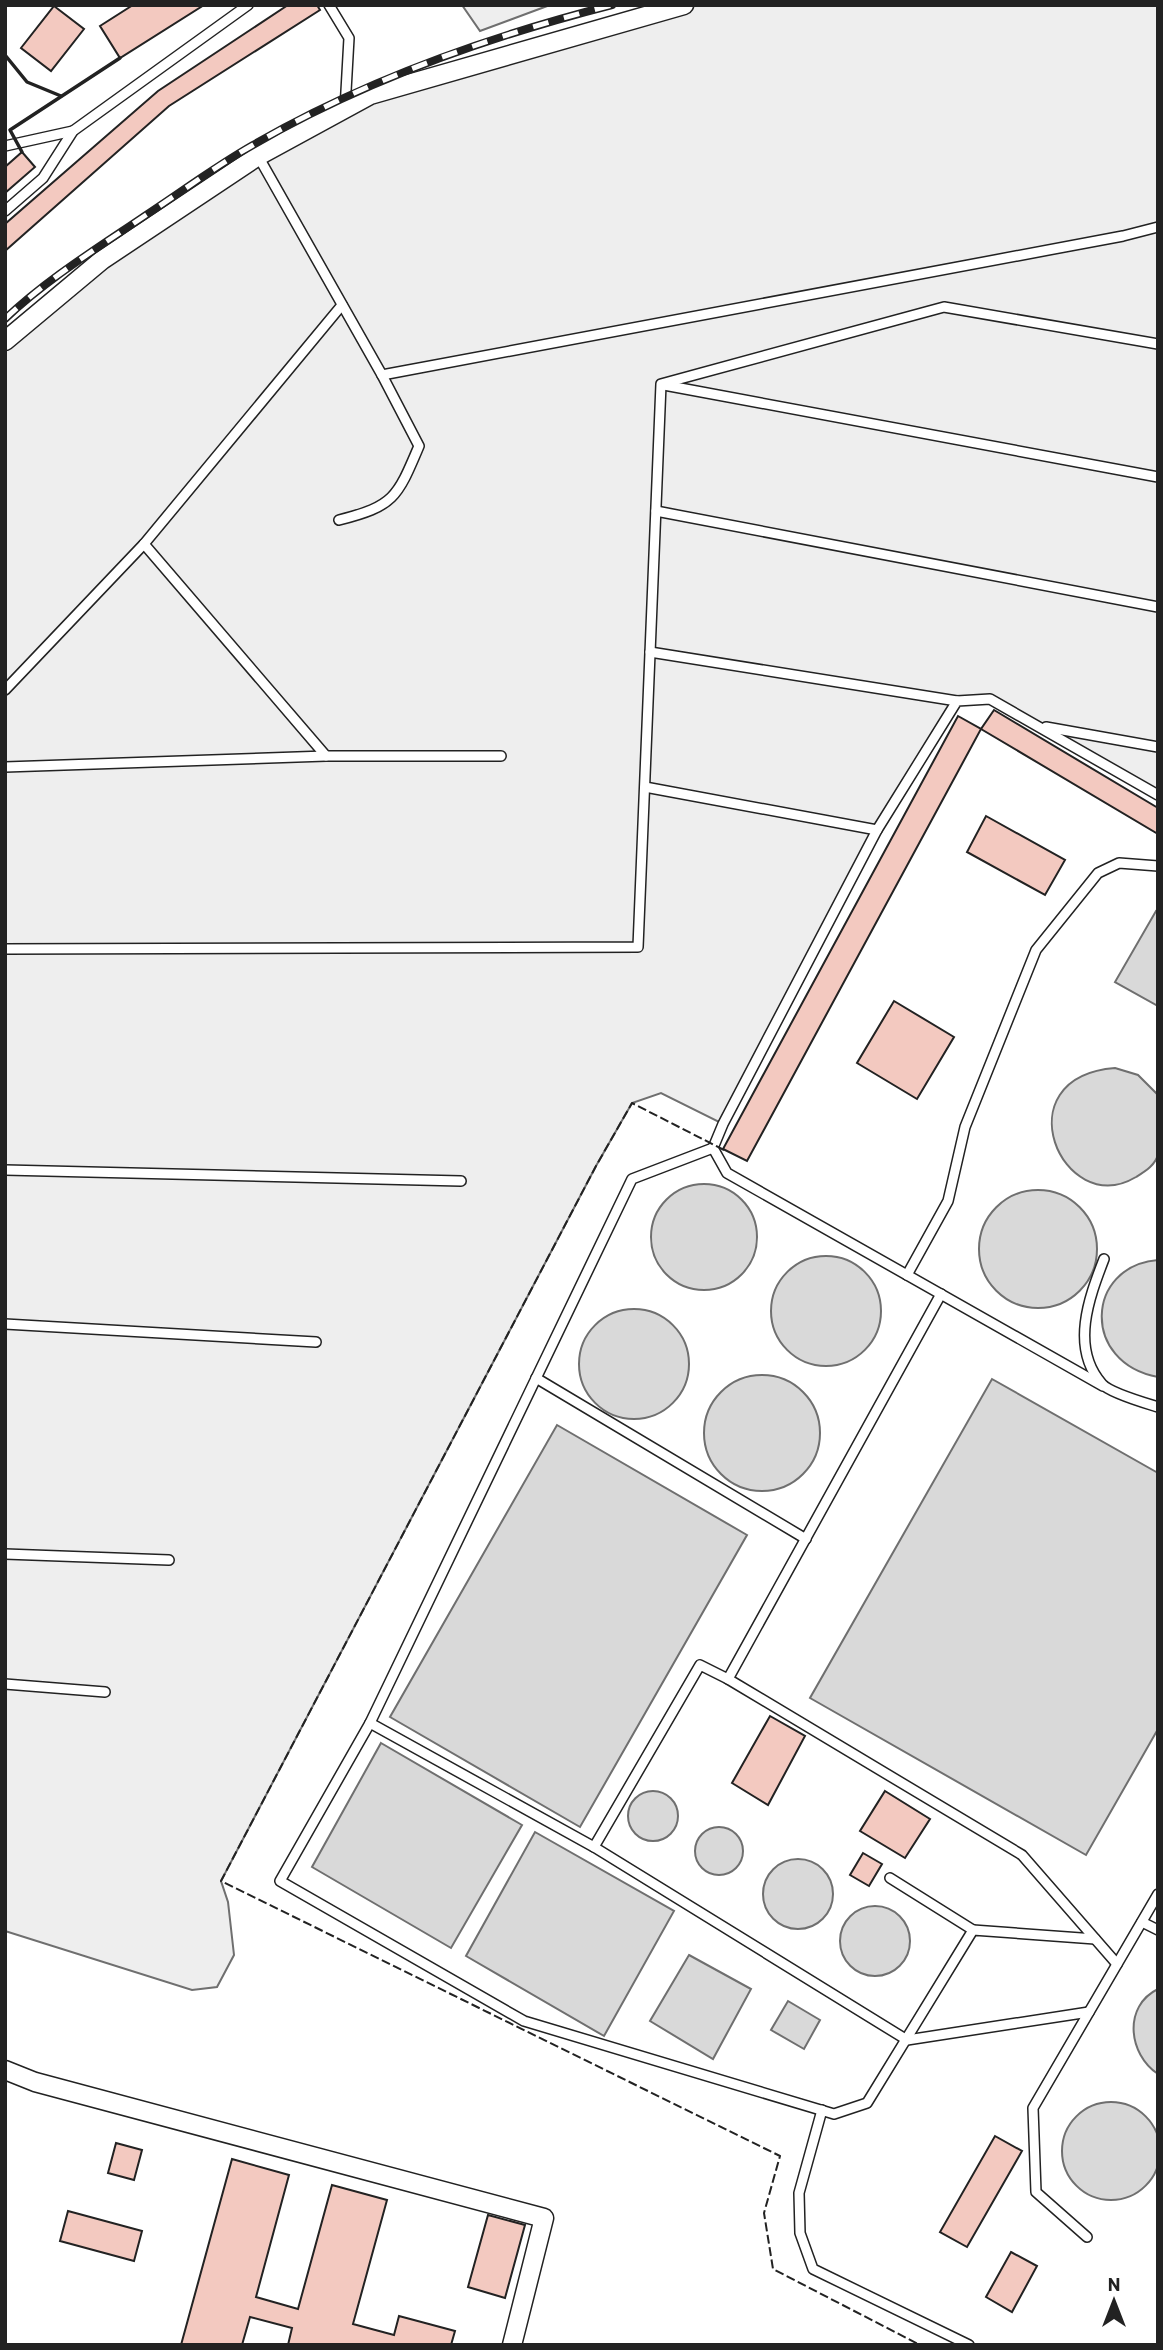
<svg xmlns="http://www.w3.org/2000/svg" width="1163" height="2350" font-family="Barlow,sans-serif">
<rect width="100%" height="100%" fill="#fff"/>
<g fill="#eee" stroke="#6f6f6f" stroke-width="2">
<polygon points="462,5 550,5 480,31"/>
<polygon points="684,5 1158,5 1158,795 991,699 957,701 877,830 723,1124 661,1093 632,1103 596,1166 221,1881 228,1902 234,1955 217,1987 192,1990 5,1931 5,341 102,260 370,95"/>
</g>
<g fill="#d9d9d9" stroke="#6f6f6f" stroke-width="2">
<polygon points="1156,911 1158,912 1158,1006 1115,982"/>
<path d="M1115,1068L1138,1075L1158,1095C1158,1114 1161,1136 1158,1154C1156,1165 1144,1172 1136,1177C1062,1221 1001,1077 1115,1068Z"/>
<circle cx="704" cy="1237" r="53"/>
<circle cx="1038" cy="1249" r="59"/>
<circle cx="826" cy="1311" r="55"/>
<path d="M1158,1260V1377C1081,1363 1085,1266 1158,1260Z"/>
<circle cx="634" cy="1364" r="55"/>
<circle cx="762" cy="1433" r="58"/>
<polygon points="992,1379 1158,1473 1158,1729 1086,1855 810,1698"/>
<polygon points="557,1425 747,1535 580,1827 390,1717"/>
<polygon points="381,1743 522,1825 451,1948 312,1867"/>
<circle cx="653" cy="1816" r="25"/>
<circle cx="719" cy="1851" r="24"/>
<polygon points="535,1832 674,1911 604,2036 466,1956"/>
<circle cx="798" cy="1894" r="35"/>
<circle cx="875" cy="1941" r="35"/>
<polygon points="689,1955 751,1989 713,2059 650,2021"/>
<path d="M1158,1989V2074C1128,2054 1123,2006 1158,1989Z"/>
<polygon points="788,2001 820,2020 804,2049 771,2030"/>
<circle cx="1111" cy="2151" r="49"/>
</g>
<g fill="#f3c9c0" stroke="#222" stroke-width="2">
<polygon points="133,5 204,5 120,58 100,26"/>
<polygon points="288,5 317,5 320,10 169,106 5,251 5,224 158,91"/>
<polygon points="54,6 84,29 51,71 21,48"/>
<polygon points="22,152 35,167 5,193 5,167"/>
<polygon points="994,710 1158,808 1158,834 981,729"/>
<polygon points="958,716 981,729 747,1161 723,1149"/>
<polygon points="986,816 1065,860 1045,895 967,852"/>
<polygon points="894,1001 954,1037 917,1099 857,1063"/>
<polygon points="770,1716 805,1736 768,1805 732,1783"/>
<polygon points="885,1791 930,1819 905,1858 860,1831"/>
<polygon points="863,1853 882,1864 869,1886 850,1875"/>
<polygon points="995,2136 1022,2151 967,2247 940,2232"/>
<polygon points="116,2143 142,2150 134,2180 108,2173"/>
<polygon points="232,2159 289,2175 256,2297 298,2309 332,2185 387,2200 353,2324 394,2335 399,2316 455,2331 451,2345 288,2345 292,2328 250,2317 242,2345 181,2345"/>
<polygon points="68,2211 142,2231 134,2261 60,2241"/>
<polygon points="488,2215 525,2225 505,2298 468,2287"/>
<polygon points="1011,2252 1037,2266 1012,2312 986,2297"/>
</g>
<g fill="none" stroke-linecap="round" stroke-linejoin="round">
<defs>
<g id="lane">
<polyline points="329,5 349,38 345,109"/>
<polyline points="5,146 73,131"/>
<polyline points="258,156 382,375 1123,236 1158,227"/>
<polyline points="5,211 43,178 73,131 248,5"/>
<polyline points="664,385 1158,477"/>
<polyline points="656,511 1158,607"/>
<path d="M339,520C394,506 397,498 419,446L382,375"/>
<polyline points="144,544 326,756"/>
<polyline points="650,652 957,701"/>
<polyline points="5,690 144,544 342,305"/>
<polyline points="1046,727 1158,747"/>
<polyline points="5,767 326,756 501,756"/>
<polyline points="645,787 877,830"/>
<polyline points="5,949 638,947 661,384 944,307 1158,344"/>
<polyline points="713,1148 632,1179 370,1723 594,1847 700,1665 728,1679 941,1294"/>
<polyline points="5,1170 461,1181"/>
<path d="M1104,1259C1089,1298 1070,1348 1102,1384C1110,1393 1145,1403 1158,1407"/>
<polyline points="907,1275 948,1201 965,1127 1036,950 1098,873 1119,863 1158,866"/>
<polyline points="5,1324 316,1342"/>
<polyline points="536,1378 806,1539"/>
<polyline points="1103,1386 727,1173 713,1148 723,1124 877,830 957,701 990,699 1158,795"/>
<polyline points="5,1554 169,1560"/>
<polyline points="728,1679 1022,1855 1117,1964"/>
<polyline points="5,1684 105,1692"/>
<polyline points="370,1723 280,1881 524,2021 834,2114 867,2103 973,1930 1095,1939"/>
<polyline points="594,1847 907,2040 1089,2012"/>
<polyline points="890,1878 973,1930"/>
<polyline points="1142,1922 1158,1930"/>
<polyline points="822,2110 799,2193 800,2233 813,2269 969,2345"/>
<polyline points="1087,2237 1036,2192 1033,2108 1158,1894"/>
</g>
<g id="street">
<polyline points="5,341 102,260 258,156 370,95 684,5"/>
<polyline points="5,2070 35,2082 544,2218 512,2345"/>
</g>
</defs>
<use href="#lane" stroke="#222" stroke-width="12"/>
<use href="#street" stroke="#222" stroke-width="21"/>
<use href="#lane" stroke="#fff" stroke-width="9"/>
<use href="#street" stroke="#fff" stroke-width="18"/>
<defs>
<path id="rail" d="M5,319C47,279 99,247 146,215C181,192 216,166 253,145C365,80 487,37 612,5"/>
</defs>
<use href="#rail" stroke="#222" stroke-width="8"/>
<use href="#rail" stroke="#fff" stroke-width="5" stroke-dasharray="16" stroke-linecap="butt"/>
<polyline stroke="#222" stroke-width="2" stroke-dasharray="9 3.5" stroke-linecap="butt" points="724,1150 632,1103 596,1166 221,1881 780,2156 764,2213 773,2269 920,2345"/>
<g stroke="#222" stroke-width="3.5">
<polyline points="5,55 27,82 61,96"/>
<polyline points="22,152 10,130 120,58"/>
</g>
</g>
<rect width="1163" height="2350" fill="none" stroke="#222222" stroke-width="14"/>
<g transform="translate(1114 2301)" stroke="#ffffff" stroke-width="5" paint-order="stroke">
<path d="M0-5L12 26L0 18L-12 26Z" fill="#222222"/>
<text y="-10" font-size="19" font-weight="bold" text-anchor="middle" fill="#222222">N</text>
</g>
</svg>
